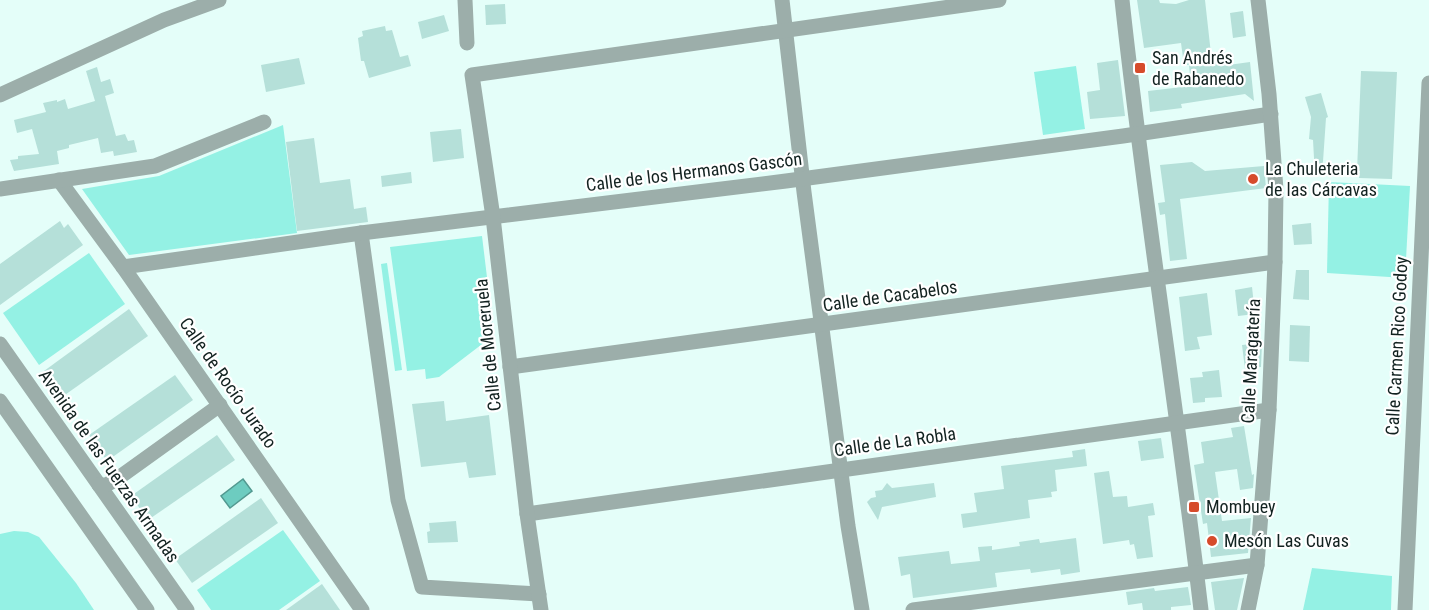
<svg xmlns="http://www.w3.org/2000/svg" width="1429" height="610" font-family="'Roboto Condensed',sans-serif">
<rect width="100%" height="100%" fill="#e4fef9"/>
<g fill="#94f1e4">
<polygon points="1076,66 1085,129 1043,135 1034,72"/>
<polygon points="283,125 297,233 129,255 82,189 159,176"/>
<polygon points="1329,182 1410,186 1405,278 1327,273"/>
<polygon points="482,236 494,335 439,377 426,379 425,369 407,371 390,247"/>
<polygon points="89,253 125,304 39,365 3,313"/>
<polygon points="387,263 402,370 395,371 381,264"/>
<polygon points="283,530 320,581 279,610 211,610 197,590"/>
<polygon points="14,531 28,532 39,537 76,583 94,610 0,610 0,534"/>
<polygon points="1312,568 1392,576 1391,610 1303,610"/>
</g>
<polygon fill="#6dccc0" stroke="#529990" stroke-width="1.5" points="243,479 252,491 230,508 221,496"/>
<g fill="#b5e0d9">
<polygon points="1137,0 1159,0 1160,3 1176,4 1189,0 1205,0 1211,54 1219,53 1221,66 1250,62 1254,101 1245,94 1181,104 1182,108 1150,112 1148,91 1191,86 1189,65 1184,65 1181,43 1144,48"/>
<polygon points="505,4 506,24 486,25 485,5"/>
<polygon points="1243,11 1246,36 1233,38 1230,13"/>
<polygon points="444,15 449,31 422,39 418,22"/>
<polygon points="385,26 386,31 392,30 400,57 408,55 411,66 369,78 364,61 361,61 358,38 363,36 362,31"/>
<polygon points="299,58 305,84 266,92 261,65"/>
<polygon points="1118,60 1125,116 1090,119 1087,92 1100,90 1097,63"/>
<polygon points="97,67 101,82 110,79 114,93 105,96 116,136 125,134 128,141 134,140 137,152 114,156 113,151 101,153 98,138 69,145 69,148 57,151 59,164 14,171 10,160 18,159 18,156 39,154 32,129 17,133 14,120 46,112 43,103 57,100 57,102 65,99 68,109 95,101 86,71"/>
<polygon points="1361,71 1397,72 1392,179 1359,178 1360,171 1357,171"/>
<polygon points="1321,93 1328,117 1326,118 1322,176 1315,176 1313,140 1309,139 1311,117 1305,97"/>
<polygon points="461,129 464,158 433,162 430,132"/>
<polygon points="314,138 320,183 350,179 354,209 366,207 368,222 297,231 286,142"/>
<polygon points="1192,162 1205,171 1264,166 1266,188 1180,199 1187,259 1170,261 1165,214 1160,215 1158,203 1165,202 1160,165"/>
<polygon points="411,172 412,183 382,187 381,176"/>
<polygon points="60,221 64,228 68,224 83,245 0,305 0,264"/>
<polygon points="1311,223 1312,244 1294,245 1292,225"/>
<polygon points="1296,270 1309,270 1309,300 1293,299"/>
<polygon points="1252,287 1255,314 1238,316 1235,290"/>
<polygon points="1207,293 1212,335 1197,337 1200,349 1185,351 1179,297"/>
<polygon points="129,309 148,336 62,397 44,371"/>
<polygon points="1290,325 1310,326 1309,362 1289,361"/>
<polygon points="1262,343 1261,367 1245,369 1242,345"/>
<polygon points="1219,370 1222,397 1205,398 1205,402 1193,403 1190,378 1203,377 1202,372"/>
<polygon points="175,375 193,400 107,461 89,435"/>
<polygon points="444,401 446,421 489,415 496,475 469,478 466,462 421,467 412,404"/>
<polygon points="1244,426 1252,475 1254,474 1253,488 1240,490 1237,469 1215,472 1222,521 1251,518 1248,553 1211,557 1207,523 1203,524 1194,465 1204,463 1201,442 1233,437 1231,428"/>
<polygon points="217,435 235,460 148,520 131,496"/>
<polygon points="1161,438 1164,458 1141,461 1138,441"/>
<polygon points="1085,449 1087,466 1055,470 1057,491 1051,492 1052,497 1028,500 1030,518 963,528 961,514 977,512 974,493 1004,489 1001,466 1073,457 1072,451"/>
<polygon points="1109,471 1113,497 1127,496 1128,507 1153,503 1155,515 1148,516 1153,557 1137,559 1134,544 1130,545 1129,540 1103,544 1094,473"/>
<polygon points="887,483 892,488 934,483 936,497 882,507 878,520 867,502 871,498 876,497 875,491 882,490"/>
<polygon points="261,498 278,523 192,583 175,559"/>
<polygon points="456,521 458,542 428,543 427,532 430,531 429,523"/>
<polygon points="1076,538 1080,572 1061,575 1060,569 1031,573 1030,569 995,573 997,587 913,598 910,574 901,576 898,557 949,551 951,564 980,561 978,547 992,546 992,550 1020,546 1019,542 1039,539 1040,543"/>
<polygon points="1244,578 1237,610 1215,610 1211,582"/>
<polygon points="322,584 340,610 286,610"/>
<polygon points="1188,587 1191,605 1171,607 1171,610 1143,610 1142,603 1128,605 1126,592 1154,588 1155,591"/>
</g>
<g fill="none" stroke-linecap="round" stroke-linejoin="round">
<g stroke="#9caeaa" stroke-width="15">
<polyline points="465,0 467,43"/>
<polyline points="782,0 804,192 848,526 862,610"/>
<path d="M1122,0C1144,204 1177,406 1201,610"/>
<polyline points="0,95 164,20 219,0"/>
<polyline points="59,180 123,267 362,610"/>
<polyline points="0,189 155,166 264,122"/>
<polyline points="361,233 398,500 422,587 539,594"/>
<polyline points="123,267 361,233 786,181 1123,136 1271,114"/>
<polyline points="0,344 187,610"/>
<polyline points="510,367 1275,262"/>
<polyline points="0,401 147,610"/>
<polyline points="99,485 106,485 117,479 220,405"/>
<polyline points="527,514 1269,410"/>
<polyline points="541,610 527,514 493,217 472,75 999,0"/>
<polyline points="913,610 1257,565"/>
<polyline points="1248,610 1257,565 1269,410 1275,262 1276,190 1269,94 1258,0"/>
<polyline points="1405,610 1429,83"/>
</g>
</g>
<g fill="#d64b2b" stroke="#fff" stroke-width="2">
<rect x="1134" y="62" width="12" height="12" rx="3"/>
<circle cx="1253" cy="179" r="6"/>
<rect x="1188" y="501" width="12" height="12" rx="3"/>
<circle cx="1212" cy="541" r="6"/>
</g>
<g text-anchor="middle" stroke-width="4.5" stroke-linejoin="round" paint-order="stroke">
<g font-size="18" fill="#122220" stroke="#fff" text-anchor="start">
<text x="1152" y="64">San Andrés<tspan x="1152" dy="21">de Rabanedo</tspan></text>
<text x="1265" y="175">La Chuleteria<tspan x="1265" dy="21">de las Cárcavas</tspan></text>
<text x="1206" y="513">Mombuey</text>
<text x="1224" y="547">Mesón Las Cuvas</text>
</g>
<g font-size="18" fill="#122220" stroke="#fff">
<text transform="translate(694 172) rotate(-7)" y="6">Calle de los Hermanos Gascón</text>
<text transform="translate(890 296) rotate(-8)" y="6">Calle de Cacabelos</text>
<text transform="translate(488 345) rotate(-96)" y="6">Calle de Moreruela</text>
<text transform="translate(1397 346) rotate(-87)" y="6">Calle Carmen Rico Godoy</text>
<text transform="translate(1251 361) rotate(-87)" y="6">Calle Maragatería</text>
<text transform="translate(228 383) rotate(55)" y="6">Calle de Rocío Jurado</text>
<text transform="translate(895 442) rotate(-8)" y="6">Calle de La Robla</text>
<text transform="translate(109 466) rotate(55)" y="6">Avenida de las Fuerzas Armadas</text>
</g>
</g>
</svg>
